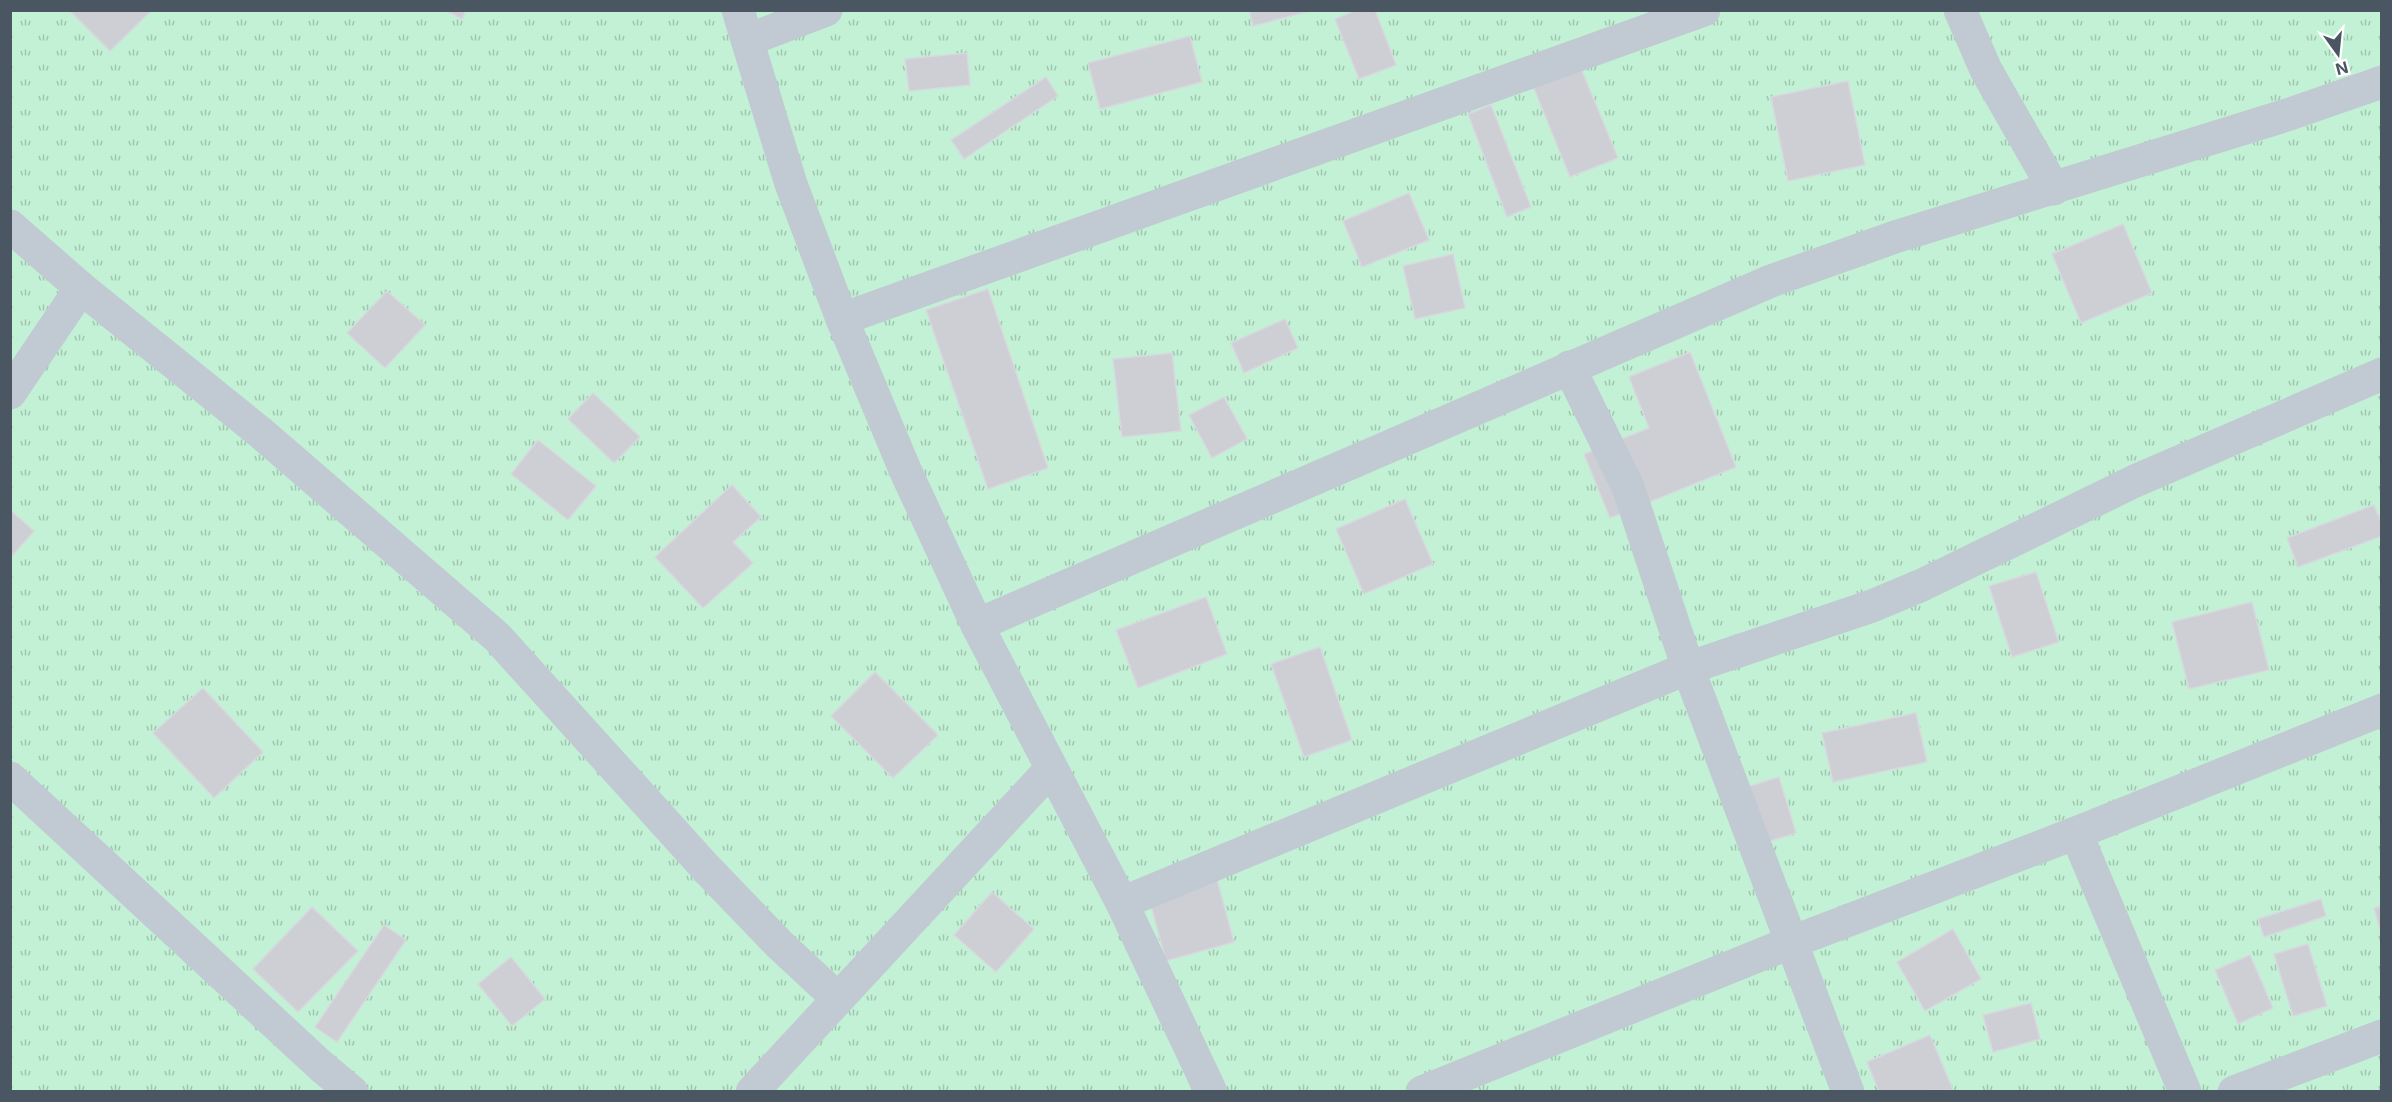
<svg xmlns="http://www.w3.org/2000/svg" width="2392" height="1102" font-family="Inter,sans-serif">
<defs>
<pattern id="grass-tufts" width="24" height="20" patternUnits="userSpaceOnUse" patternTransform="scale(1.5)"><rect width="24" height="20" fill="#c3f1d5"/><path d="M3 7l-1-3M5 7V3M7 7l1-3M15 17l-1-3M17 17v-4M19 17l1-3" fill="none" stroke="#a0c6b0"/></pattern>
</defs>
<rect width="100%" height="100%" fill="#f5f3f3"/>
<rect fill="url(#grass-tufts)" x="11" y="11" width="2370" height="1080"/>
<g fill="#cdcfd5" stroke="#d7d9de" stroke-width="1.5">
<polygon points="69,10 152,10 110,51"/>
<polygon points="445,10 466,10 462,19"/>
<polygon points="1249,10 1313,10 1253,26"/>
<polygon points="1356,10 1375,10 1396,65 1359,79 1335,19"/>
<polygon points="1190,36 1202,82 1100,109 1088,63"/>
<polygon points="967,53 970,85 909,91 905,59"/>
<polygon points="1578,61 1618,158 1570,177 1531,81"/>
<polygon points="1046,77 1058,96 964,159 951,140"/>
<polygon points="1848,81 1865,165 1788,181 1771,97"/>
<polygon points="1491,105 1531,207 1507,217 1468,114"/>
<polygon points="1409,193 1429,240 1362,267 1343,221"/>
<polygon points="2123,224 2152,293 2081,323 2052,254"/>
<polygon points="1453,254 1465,308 1415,319 1403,266"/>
<polygon points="988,289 1048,468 988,489 926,310"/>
<polygon points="387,291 425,325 385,368 347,333"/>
<polygon points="1285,319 1298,348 1244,373 1231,343"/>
<polygon points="1690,352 1736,467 1610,518 1584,454 1649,428 1629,377"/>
<polygon points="1172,353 1181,431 1122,437 1113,359"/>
<polygon points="593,393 640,437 614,463 568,419"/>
<polygon points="1224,397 1247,439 1212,458 1189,415"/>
<polygon points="538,440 596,486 568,520 511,474"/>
<polygon points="732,485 761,517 733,542 753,563 703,608 655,557"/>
<polygon points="1405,499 1433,564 1364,594 1336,529"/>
<polygon points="2374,505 2382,525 2382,536 2298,567 2287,538"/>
<polygon points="10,510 34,531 10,558"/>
<polygon points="2036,572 2059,642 2012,657 1989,586"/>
<polygon points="1206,597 1227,654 1138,688 1116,630"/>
<polygon points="2252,602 2269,670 2189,689 2172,622"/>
<polygon points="1320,647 1352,740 1304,757 1271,664"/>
<polygon points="875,672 938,735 893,778 831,716"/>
<polygon points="203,688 263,752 214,798 153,733"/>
<polygon points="1916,713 1927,762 1833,782 1822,733"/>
<polygon points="1779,777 1796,833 1751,847 1734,791"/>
<polygon points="1215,872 1234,942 1166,961 1147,891"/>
<polygon points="992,892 1034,929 996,972 954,935"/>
<polygon points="2321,899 2326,916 2264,937 2258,919"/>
<polygon points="2382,906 2382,937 2374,908"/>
<polygon points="312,907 358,951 298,1012 253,969"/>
<polygon points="384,925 406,940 337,1042 315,1027"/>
<polygon points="1953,929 1981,979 1925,1011 1897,962"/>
<polygon points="2308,944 2327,1006 2293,1016 2274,954"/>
<polygon points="2250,955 2273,1008 2238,1024 2215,970"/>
<polygon points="511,957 545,999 512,1026 478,984"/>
<polygon points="2031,1003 2040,1039 1993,1052 1983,1015"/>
<polygon points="1930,1035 1953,1090 1879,1092 1867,1062"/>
</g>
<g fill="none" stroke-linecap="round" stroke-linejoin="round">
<g stroke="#c1cad2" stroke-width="33">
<polyline points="738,10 791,184 842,319 906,472 977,625 1122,903 1211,1092"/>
<polyline points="1960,10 1986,70 2054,189"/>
<polyline points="748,40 826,10"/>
<polyline points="10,226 81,288 261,433 497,637 706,868 780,945 837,998"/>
<polyline points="842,319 1704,10"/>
<polyline points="1569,367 1628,487 1688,668 1848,1092"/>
<polyline points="10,393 81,288"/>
<polyline points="977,625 1771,281 1895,237 2290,114 2382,82"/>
<polyline points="10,778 321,1066 352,1092"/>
<polyline points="2076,833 2185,1092"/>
<polyline points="1122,903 1688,668 1872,606 1922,585 2135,481 2382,374"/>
<polyline points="752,1092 1050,770"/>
<polyline points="1422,1092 1792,942 2076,833 2382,710"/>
<polyline points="2234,1092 2382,1036"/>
</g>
</g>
<rect width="2392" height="1102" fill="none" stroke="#4a5661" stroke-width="24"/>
<g transform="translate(2338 54) rotate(165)" stroke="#ffffff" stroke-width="4.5" paint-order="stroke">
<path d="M0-4.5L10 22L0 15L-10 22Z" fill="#4a5661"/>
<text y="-9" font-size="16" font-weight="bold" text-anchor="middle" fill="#4a5661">N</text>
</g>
</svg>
